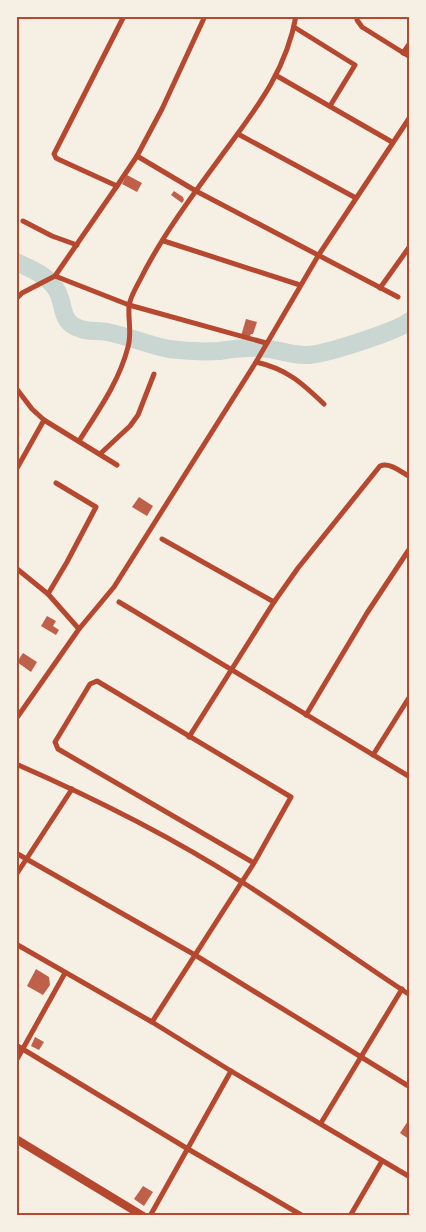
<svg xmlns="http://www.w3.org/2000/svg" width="426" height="1232" font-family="Lato,sans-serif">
<rect width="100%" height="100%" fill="#f6efe4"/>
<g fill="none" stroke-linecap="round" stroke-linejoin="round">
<path stroke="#c9d6d2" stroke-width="18" d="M16,262C31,269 47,275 56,289C66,304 58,322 81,329C89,332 99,330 107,332C128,336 148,345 169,349C185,351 203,352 219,351C233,349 246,347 260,348C276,349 291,355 305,355C322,356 397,331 410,321"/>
</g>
<g fill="#bf614a">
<polygon points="127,175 142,183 137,192 122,184"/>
<polygon points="174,191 183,197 184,200 182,203 171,195"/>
<polygon points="246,319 257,322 253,334 251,334 249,338 241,336"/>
<polygon points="139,497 153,506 147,516 132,507"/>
<polygon points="47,616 56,621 53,626 59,630 56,635 41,626"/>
<polygon points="23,653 37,662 31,672 17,662"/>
<polygon points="36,969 49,977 50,985 43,995 27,986"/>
<polygon points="35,1037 44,1042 39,1050 31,1046"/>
<polygon points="410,1118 410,1140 400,1133"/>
<polygon points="143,1186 153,1192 144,1206 134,1199"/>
</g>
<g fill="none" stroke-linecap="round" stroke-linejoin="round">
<g stroke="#b5482f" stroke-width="5">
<polyline points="357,16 357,20 362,27 410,57"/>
<polyline points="294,27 355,65 330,106"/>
<polyline points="403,53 410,43"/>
<polyline points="277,76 392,142"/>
<polyline points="238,134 356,198"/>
<polyline points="137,156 196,191 398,297"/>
<polyline points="117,186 60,160 56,158 54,154 124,16"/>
<polyline points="23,221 52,236 77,245"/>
<polyline points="164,241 300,285"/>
<polyline points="55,276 129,305 266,343"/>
<polyline points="380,288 410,246"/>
<polyline points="16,299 22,293 55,276 117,186 137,156 162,109 205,16"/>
<path d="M256,362C287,369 302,383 324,404"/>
<polyline points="16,388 32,409 44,420 117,465"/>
<path d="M79,441C98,411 119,382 128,347C132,333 128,320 129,306C130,297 137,286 141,278C162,236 194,193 222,155C255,110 286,72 296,16"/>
<polyline points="100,454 130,426 138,415 154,374"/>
<polyline points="16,470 44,420"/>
<polyline points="162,539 274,602"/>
<polyline points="16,568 48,594 79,629"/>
<polyline points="48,594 67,562 96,507 56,483"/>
<polyline points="119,602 410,777"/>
<polyline points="306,715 367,613 410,548"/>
<polyline points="16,719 79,629 114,587 256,362 318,256 410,117"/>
<path d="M189,737L274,602L298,568L380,466C390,462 401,472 410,477"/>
<polyline points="373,755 410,696"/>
<path d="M16,764C94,798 170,836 242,882C299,918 353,958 410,995"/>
<polyline points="16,853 195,955 410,1087"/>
<polyline points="16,875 72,789"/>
<polyline points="16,944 152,1022 231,1071 410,1177"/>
<polyline points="152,1022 254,863 291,797 97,681 90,684 55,742 58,749 254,863"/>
<polyline points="16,1045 188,1149 303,1216"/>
<polyline points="16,1061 65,973"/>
<polyline points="321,1123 402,989"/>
<polyline points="150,1216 231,1071"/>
<polyline points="350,1216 382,1161"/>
</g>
<polyline stroke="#b5482f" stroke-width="8" points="16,1139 143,1216"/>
</g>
<rect width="426" height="1232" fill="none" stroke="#f6efe4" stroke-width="35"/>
<rect x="18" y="18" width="390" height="1196" fill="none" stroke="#b5482f" stroke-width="2"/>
</svg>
